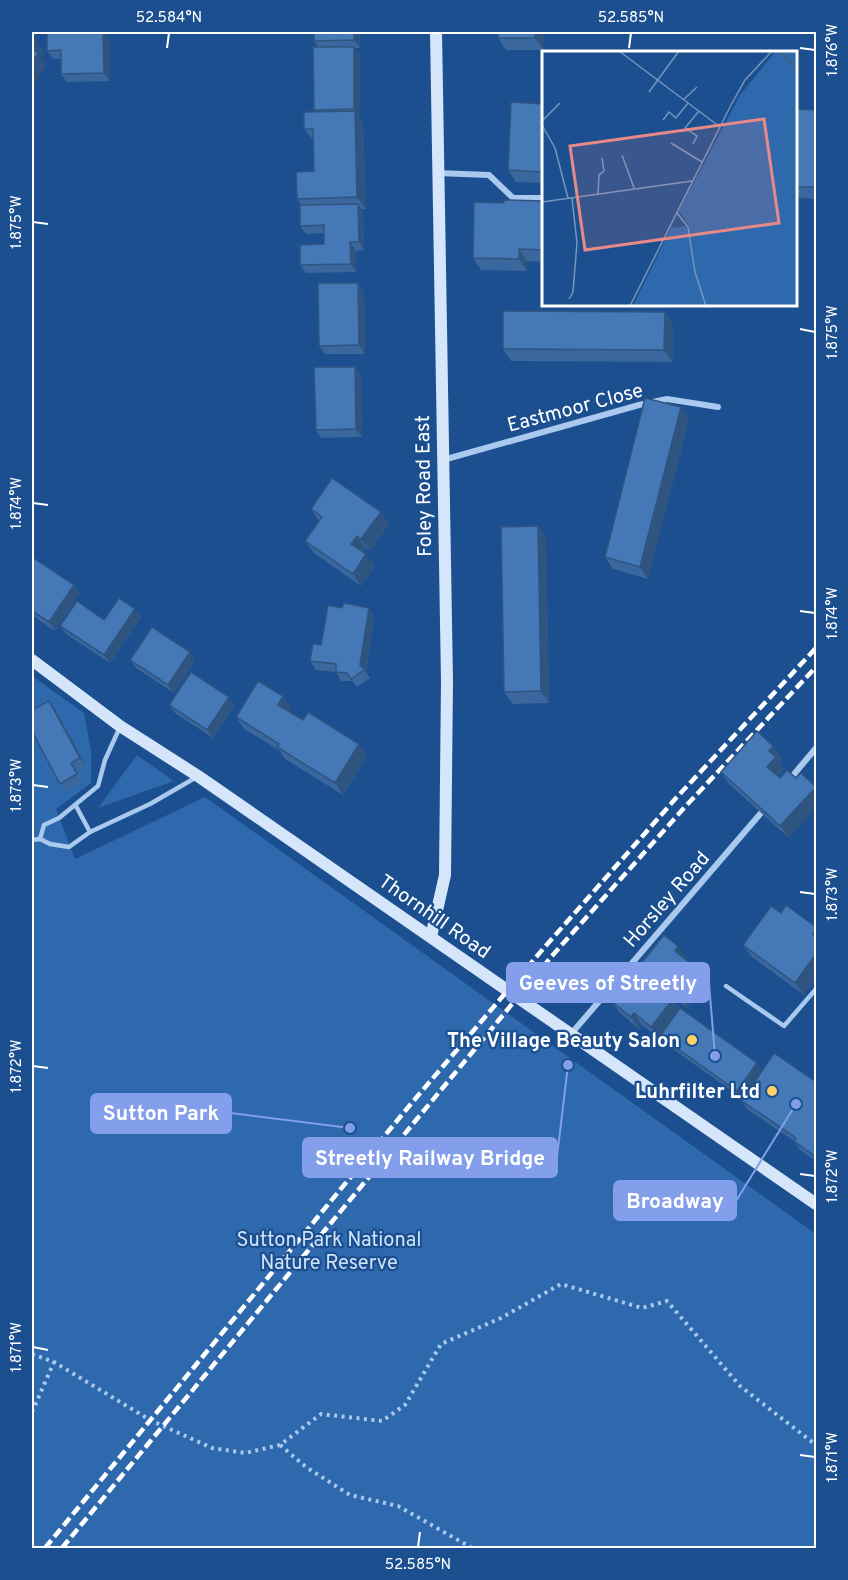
<svg xmlns="http://www.w3.org/2000/svg" width="848" height="1580" font-family="Overpass,sans-serif">
<rect width="100%" height="100%" fill="#1b4f8f"/>
<g fill="#2e69ad">
<polygon points="32,676 84,713 91,750 91,783 56,809 75,859 205,797 816,1234 816,1548 32,1548"/>
<polygon points="137,755 174,781 98,808"/>
</g>
<g fill="none" stroke-linecap="round" stroke-linejoin="round">
<g stroke="#a9c9ee" stroke-width="4" stroke-dasharray="3 4.5" stroke-linecap="butt">
<polyline points="32,1354 54,1362 150,1420 212,1448 245,1453 280,1445 321,1414 382,1421 405,1405 441,1344 501,1318 561,1284 642,1308 667,1301 740,1386 816,1445"/>
<polyline points="32,1412 54,1362"/>
<polyline points="280,1445 306,1467 350,1495 398,1506 472,1548"/>
</g>
<g stroke="#a9c9ee" stroke-width="4.5">
<polyline points="76,806 90,832"/>
<polyline points="40,839 44,825 59,818 98,786 105,760 120,727"/>
<polyline points="32,840 40,839 50,844 69,847 90,832 150,804 195,778"/>
<polyline points="726,986 784,1026 816,989"/>
</g>
<g stroke="#a9c9ee" stroke-width="6">
<polyline points="437,173 489,175 513,198 544,198"/>
<polyline points="443,460 639,405 667,399 718,407"/>
<polyline points="790,779 816,748"/>
<polyline points="571,1034 761,813"/>
</g>
<g stroke="#d6e6fa" stroke-width="12">
<polyline points="32,660 120,726 198,776 816,1204"/>
<polyline points="431,937 445,875 447,681 436,32"/>
</g>
<g stroke="#fff" stroke-width="4.5" stroke-dasharray="10 4.5" stroke-linecap="butt">
<polyline points="45,1548 410,1105 543,949 677,797 816,648"/>
<polyline points="62,1548 551,957 684,808 816,667"/>
</g>
</g>
<g fill="#3a679d">
<polygon points="47,32 106,32 109,36 110,81 67,82 61,74 61,59 53,59 47,51"/>
<polygon points="314,32 360,32 360,48 354,48 360,56 359,117 363,123 366,209 361,209 363,212 364,250 356,251 356,272 306,273 300,265 324,244 324,233 306,234 300,226 301,205 297,199 314,171 314,141 304,129 315,112 314,110 318,47 314,41"/>
<polygon points="544,32 544,50 506,50 498,38"/>
<polygon points="543,104 543,183 516,182 508,170"/>
<polygon points="795,109 816,110 816,199 795,198"/>
<polygon points="543,201 543,262 527,261 527,271 481,270 473,258 504,203"/>
<polygon points="364,292 365,354 325,354 319,346"/>
<polygon points="673,324 673,362 511,361 503,349"/>
<polygon points="355,367 361,375 362,437 321,438 316,430"/>
<polygon points="681,407 689,419 648,579 613,569 605,557"/>
<polygon points="311,509 389,524 370,551 366,548 363,552 366,554 375,566 361,586 314,553 305,541 319,521"/>
<polygon points="538,526 546,538 549,703 513,704 504,692"/>
<polygon points="32,557 74,585 80,593 55,631 32,615"/>
<polygon points="342,608 369,608 374,617 366,672 370,678 357,687 352,681 341,681 336,672 316,670 310,661 321,645"/>
<polygon points="135,609 141,617 110,663 66,634 60,626 104,620"/>
<polygon points="130,660 195,661 174,693 136,668"/>
<polygon points="169,705 235,705 213,738 175,713"/>
<polygon points="291,708 289,712 303,720 367,756 343,795 285,759 279,750 244,729 236,717"/>
<polygon points="55,709 86,766 77,771 83,783 66,792 60,784"/>
<polygon points="782,758 779,762 784,769 778,776 789,838 729,784 721,772"/>
<polygon points="781,913 816,927 816,977 804,995 752,957 743,945"/>
<polygon points="687,958 686,960 707,982 687,1008 671,995 670,997 673,999 680,1009 762,1071 816,1082 816,1161 800,1150 794,1141 747,1109 742,1101 743,1099 666,1044 661,1037 660,1039 642,1025 639,1029 620,1013 611,1001"/>
</g>
<g fill="#305480">
<polygon points="103,32 106,32 109,36 110,81 104,73"/>
<polygon points="354,32 360,32 360,48 354,40"/>
<polygon points="535,32 544,32 544,50 535,38"/>
<polygon points="36,40 44,52 41,57 46,65 32,89 32,47"/>
<polygon points="354,47 360,56 360,117 354,109"/>
<polygon points="355,111 363,123 366,209 357,197"/>
<polygon points="358,204 363,212 364,250 359,242"/>
<polygon points="350,242 356,251 356,272 351,264"/>
<polygon points="519,249 527,261 527,271 519,259"/>
<polygon points="358,283 364,292 365,354 359,345"/>
<polygon points="665,312 673,324 673,362 664,350"/>
<polygon points="355,367 361,375 362,437 356,429"/>
<polygon points="681,407 689,419 648,579 640,567"/>
<polygon points="381,512 389,524 370,551 361,539"/>
<polygon points="538,526 546,538 549,703 541,691"/>
<polygon points="357,536 366,548 360,556 351,544"/>
<polygon points="366,554 375,566 361,586 353,574"/>
<polygon points="74,585 80,593 55,631 49,622"/>
<polygon points="369,608 374,617 366,672 360,665"/>
<polygon points="135,609 141,617 110,663 104,655"/>
<polygon points="190,652 195,661 174,693 168,685"/>
<polygon points="283,696 291,708 286,717 278,705"/>
<polygon points="229,697 235,705 213,738 207,730"/>
<polygon points="49,701 55,709 86,766 80,758"/>
<polygon points="359,744 367,756 343,795 335,783"/>
<polygon points="773,746 782,758 779,762 784,769 775,779 767,767 769,751"/>
<polygon points="816,787 816,807 789,838 780,826"/>
<polygon points="678,946 687,958 683,963 675,951"/>
<polygon points="816,954 816,977 804,995 795,983"/>
<polygon points="699,970 707,982 687,1008 678,996"/>
<polygon points="662,983 671,995 667,1000 659,988"/>
<polygon points="673,999 681,1011 660,1039 651,1027"/>
<polygon points="634,1013 642,1025 639,1029 631,1017"/>
<polygon points="757,1063 762,1071 743,1099 737,1091"/>
</g>
<g fill="#4478b7" stroke="#305480" stroke-width="1.5">
<polygon points="47,32 103,32 104,73 61,74 61,50 47,51"/>
<polygon points="314,32 354,32 354,40 314,41"/>
<rect x="498" y="32" width="37" height="6"/>
<polygon points="32,37 36,40 32,47"/>
<polygon points="313,47 354,47 354,109 314,110"/>
<polygon points="32,49 38,53 32,63"/>
<polygon points="511,102 543,104 543,172 508,170"/>
<polygon points="795,109 816,110 815,161 816,161 816,187 795,187"/>
<polygon points="355,111 357,197 297,199 296,172 314,171 313,129 304,129 304,112"/>
<polygon points="504,200 543,201 543,250 519,249 519,259 473,258 474,202 504,203"/>
<polygon points="358,204 359,242 350,242 351,264 300,265 300,245 324,244 324,225 300,226 300,205"/>
<polygon points="318,283 358,283 359,345 319,346"/>
<polygon points="503,311 665,312 664,350 503,349"/>
<polygon points="314,367 355,367 356,429 316,430"/>
<polygon points="645,398 681,407 640,567 605,557"/>
<polygon points="332,478 381,512 361,539 357,536 351,544 366,554 353,574 305,541 322,517 311,509"/>
<polygon points="538,526 541,691 504,692 501,527"/>
<polygon points="32,557 74,585 49,622 32,611"/>
<polygon points="119,598 135,609 104,655 60,626 77,601 104,620"/>
<polygon points="344,603 369,608 360,665 364,670 351,679 347,673 336,672 336,664 310,661 313,644 321,645 328,605 342,608"/>
<polygon points="152,627 190,652 168,685 130,660"/>
<polygon points="191,672 229,697 207,730 169,705"/>
<polygon points="258,681 283,696 278,705 303,720 308,712 359,744 335,783 277,747 279,744 236,717"/>
<polygon points="49,701 80,758 71,763 77,774 60,784 32,731 32,710"/>
<polygon points="757,731 773,746 769,751 776,757 767,767 780,778 787,770 796,778 801,773 816,787 780,826 721,772"/>
<polygon points="786,905 816,927 816,929 813,934 816,937 816,954 795,983 743,945 771,906 781,913"/>
<polygon points="664,935 678,946 675,951 699,970 678,996 662,983 659,988 673,999 651,1027 634,1013 631,1017 611,1001"/>
<polygon points="680,1008 757,1063 737,1091 660,1036"/>
<polygon points="774,1053 816,1082 816,1157 794,1141 796,1138 742,1101"/>
</g>
<path fill="none" stroke="#fff" stroke-width="2" d="M167,48L169,33M629,48L631,33M800,48L815,50M33,222L48,224M800,329L815,332M33,503L48,505M800,611L815,613M33,785L48,787M800,892L815,894M33,1066L48,1068M800,1174L815,1176M33,1347L48,1350M800,1455L815,1457M418,1547L420,1532"/>
<g fill="#ffd166" stroke="#1b4f8f" stroke-width="2">
<circle cx="692" cy="1040" r="6"/>
<circle cx="772" cy="1091" r="6"/>
</g>
<g text-anchor="middle" stroke-width="4.5" stroke-linejoin="round" paint-order="stroke">
<g font-size="20" fill="#fff" stroke="#1b4f8f">
<text transform="translate(575 407) rotate(-15)" y="7">Eastmoor Close</text>
<text transform="translate(423 486) rotate(-91)" y="7">Foley Road East</text>
<text transform="translate(666 899) rotate(-49)" y="7">Horsley Road</text>
<text transform="translate(435 916) rotate(35)" y="7">Thornhill Road</text>
</g>
<g font-size="20" font-weight="bold" fill="#fff" stroke="#1b4f8f" text-anchor="end">
<text x="680" y="1047">The Village Beauty Salon</text>
<text x="760" y="1098">Luhrfilter Ltd</text>
</g>
<g font-size="20" fill="#cfe3fa" stroke="#1b4f8f">
<text x="329" y="1246">Sutton Park National<tspan x="329" dy="23">Nature Reserve</tspan></text>
</g>
</g>
<g transform="translate(542 51)">
<rect width="255" height="255" fill="#1b4f8f"/>
<path d="M234,0H255V255H91L129,177L147,175L137,160L198,44Z" fill="#2e69ad"/>
<path fill="none" stroke="#3c6290" stroke-width="3" d="M238,0L255,18"/>
<path fill="none" stroke="#7695bc" stroke-width="1.5" d="M77,0L178,76M107,41L137,0M141,49L155,36M121,69L127,61L134,67L146,52M0,70L18,52M0,74L13,97L26,147M129,92L160,111M151,93L155,85L143,77L157,60M80,104L92,137M56,143L57,124L62,120L60,107M0,151L150,130M135,162L146,176L153,221L164,255M27,248L31,241L35,192L30,147M88,255L189,54L203,29L230,0"/>
<path fill="#e88989" fill-opacity="0.15" stroke="#e88989" stroke-width="3" d="M222,68L237,172L43,199L28,95Z"/>
<rect width="255" height="255" fill="none" stroke="#fff" stroke-width="3"/>
</g>
<path fill="none" stroke="#839eea" stroke-width="2" d="M715 1056L709 983M350 1128L231 1113M568 1065L557 1157M796 1104L736 1201"/>
<g fill="#839eea" stroke="#1b4f8f" stroke-width="2">
<circle cx="715" cy="1056" r="6"/>
<circle cx="350" cy="1128" r="6"/>
<circle cx="568" cy="1065" r="6"/>
<circle cx="796" cy="1104" r="6"/>
</g>
<g fill="#839eea" stroke="#839eea" stroke-width="2">
<rect x="507" y="963" width="202" height="39" rx="6"/>
<rect x="91" y="1094" width="140" height="39" rx="6"/>
<rect x="303" y="1138" width="254" height="39" rx="6"/>
<rect x="614" y="1181" width="122" height="39" rx="6"/>
</g>
<g font-size="21" text-anchor="middle" font-weight="bold" fill="#fff">
<text x="608" y="990">Geeves of Streetly</text>
<text x="161" y="1120">Sutton Park</text>
<text x="430" y="1165">Streetly Railway Bridge</text>
<text x="675" y="1208">Broadway</text>
</g>
<rect width="848" height="1580" fill="none" stroke="#1b4f8f" stroke-width="66"/>
<rect x="33" y="33" width="782" height="1514" fill="none" stroke="#fff" stroke-width="2"/>
<g font-size="15" text-anchor="middle" fill="#fff">
<text x="169" y="22">52.584°N</text>
<text x="631" y="22">52.585°N</text>
<text transform="translate(832 50) rotate(-90)" y="5">1.876°W</text>
<text transform="translate(16 222) rotate(-90)" y="5">1.875°W</text>
<text transform="translate(832 332) rotate(-90)" y="5">1.875°W</text>
<text transform="translate(16 503) rotate(-90)" y="5">1.874°W</text>
<text transform="translate(832 613) rotate(-90)" y="5">1.874°W</text>
<text transform="translate(16 785) rotate(-90)" y="5">1.873°W</text>
<text transform="translate(832 894) rotate(-90)" y="5">1.873°W</text>
<text transform="translate(16 1066) rotate(-90)" y="5">1.872°W</text>
<text transform="translate(832 1176) rotate(-90)" y="5">1.872°W</text>
<text transform="translate(16 1347) rotate(-90)" y="5">1.871°W</text>
<text transform="translate(832 1457) rotate(-90)" y="5">1.871°W</text>
<text x="418" y="1569">52.585°N</text>
</g>
</svg>
